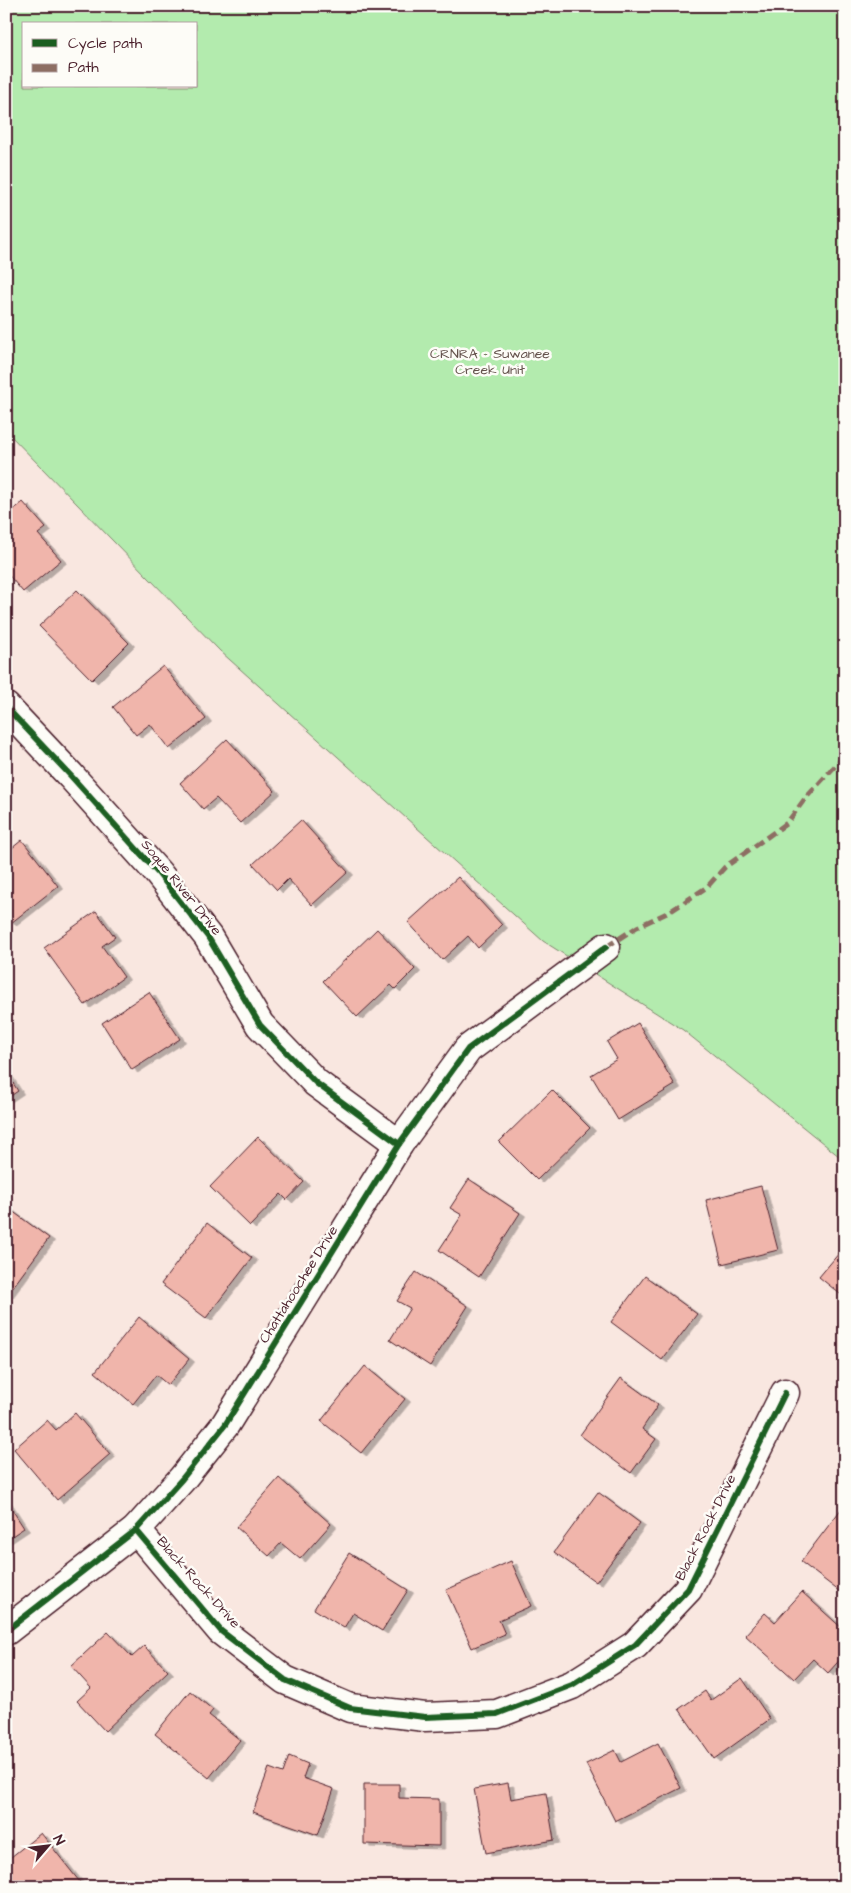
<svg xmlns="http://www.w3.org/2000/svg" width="851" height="1893" font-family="'Architects Daughter',sans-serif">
<defs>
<filter id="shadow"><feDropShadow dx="5.5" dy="3" stdDeviation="0" flood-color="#0004"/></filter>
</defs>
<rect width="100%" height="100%" fill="#f9e7e0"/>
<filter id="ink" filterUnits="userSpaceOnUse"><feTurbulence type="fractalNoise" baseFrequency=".02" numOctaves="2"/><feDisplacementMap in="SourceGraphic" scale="10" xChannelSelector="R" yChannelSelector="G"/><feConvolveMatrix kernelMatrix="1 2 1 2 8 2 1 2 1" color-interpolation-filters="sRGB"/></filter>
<g filter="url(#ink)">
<path fill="#b3ebae" stroke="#7e856c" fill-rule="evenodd" d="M6,6H845V1161L683,1030L543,941L220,651L6,431ZM24,24H196V86H24Z"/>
<g fill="#f0b5ab" stroke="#4a1f2b" filter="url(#shadow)">
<polygon points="23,502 46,528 38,534 61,560 23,592 6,572 6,516"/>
<polygon points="77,590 129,643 92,680 39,626"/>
<polygon points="163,666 206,719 169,749 150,724 136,735 113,707"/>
<polygon points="227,739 275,791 240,823 216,798 203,809 180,783"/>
<polygon points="301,820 348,872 312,905 288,879 277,890 253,864"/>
<polygon points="22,840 58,886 11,923 6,917 6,853"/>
<polygon points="458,877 502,925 478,948 468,936 442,960 408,922"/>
<polygon points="96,911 115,937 102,946 124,977 85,1005 44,948"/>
<polygon points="377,929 415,969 395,989 391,985 357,1017 323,981"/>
<polygon points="149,992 180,1039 132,1070 102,1023"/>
<polygon points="638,1023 675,1085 618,1120 591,1075 617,1059 607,1042"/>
<polygon points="6,1072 18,1091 6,1099"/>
<polygon points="552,1090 590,1128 537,1180 499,1142"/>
<polygon points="258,1137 304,1182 287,1200 281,1194 250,1226 210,1187"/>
<polygon points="469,1179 520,1213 479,1277 439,1250 462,1215 450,1208"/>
<polygon points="761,1186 778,1250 722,1264 706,1200"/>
<polygon points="8,1208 49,1238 7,1295 6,1210"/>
<polygon points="207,1223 252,1258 206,1318 161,1284"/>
<polygon points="845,1246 845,1298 819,1277"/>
<polygon points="416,1272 468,1306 430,1366 390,1340 410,1308 397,1301"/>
<polygon points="645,1276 697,1314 662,1360 611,1322"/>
<polygon points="139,1317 189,1359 168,1385 156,1375 133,1404 95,1372"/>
<polygon points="365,1366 405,1399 361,1453 321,1421"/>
<polygon points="621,1378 658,1405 642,1429 656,1439 631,1473 580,1435"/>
<polygon points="75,1413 110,1454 57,1500 14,1449 47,1420 56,1430"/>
<polygon points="279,1478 331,1524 300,1559 281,1543 269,1556 236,1527"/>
<polygon points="598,1492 640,1523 596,1582 554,1552"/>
<polygon points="6,1500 24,1528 6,1540"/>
<polygon points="845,1504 845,1593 844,1595 801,1562"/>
<polygon points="349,1553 408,1590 382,1631 353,1613 344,1628 314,1609"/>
<polygon points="511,1561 531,1606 499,1620 505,1634 472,1648 446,1590"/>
<polygon points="802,1592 845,1631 845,1654 828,1673 813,1659 794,1679 745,1635 765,1613 775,1622"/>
<polygon points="108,1632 132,1657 144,1646 168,1671 105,1731 77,1701 91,1688 71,1666"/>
<polygon points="742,1678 770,1719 714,1759 679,1709 705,1691 711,1700"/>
<polygon points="190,1691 213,1710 209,1715 240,1740 209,1778 155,1734"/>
<polygon points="658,1743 681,1788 615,1821 586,1764 615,1750 621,1762"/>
<polygon points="289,1756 308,1764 303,1778 334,1789 318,1835 253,1812 269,1768 283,1773"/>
<polygon points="508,1783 511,1799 546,1793 554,1840 486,1853 474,1789"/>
<polygon points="364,1784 399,1784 399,1798 439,1799 439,1846 364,1844"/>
<polygon points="41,1833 83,1886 82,1887 6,1887 6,1861"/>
</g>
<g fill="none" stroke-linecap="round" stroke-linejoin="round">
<defs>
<g id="minor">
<polyline points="6,707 71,776 158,873 208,937 260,1025 316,1083 399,1144"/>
<polyline points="136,1530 221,1631 285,1680 350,1708 425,1717 497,1714 572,1685 635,1645 688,1589 785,1393"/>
<polyline points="6,1631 136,1530 182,1479 225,1425 399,1144 468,1049 606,947"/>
</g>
</defs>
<use href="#minor" stroke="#4a1f2b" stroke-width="31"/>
<use href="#minor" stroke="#fdfcf7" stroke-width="28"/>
<polyline stroke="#8d6e63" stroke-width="5" stroke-dasharray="10 5" stroke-linecap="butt" points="606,947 637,927 671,911 707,887 725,867 787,823 804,800 845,755"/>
<defs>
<g id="cycleway">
<polyline points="6,707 71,776 158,873 208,937 260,1025 316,1083 399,1144"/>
<polyline points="136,1530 221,1631 285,1680 350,1708 425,1717 497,1714 572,1685 635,1645 688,1589 785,1393"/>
<polyline points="6,1631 136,1530 182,1479 225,1425 399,1144 468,1049 606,947"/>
</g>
</defs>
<use href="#cycleway" stroke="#fdfcf7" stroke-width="9"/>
<use href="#cycleway" stroke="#1b5e20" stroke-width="6"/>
</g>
</g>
<g text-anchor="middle" stroke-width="5" stroke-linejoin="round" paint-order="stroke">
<g font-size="14" fill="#64524c" stroke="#fdfcf7">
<text x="490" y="358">CRNRA - Suwanee<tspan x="490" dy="16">Creek Unit</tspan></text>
</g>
<g font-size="14" fill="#4a1f2b" stroke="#fdfcf7">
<text transform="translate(182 887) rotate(51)" y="5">Soque River Drive</text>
<text transform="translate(298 1284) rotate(-58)" y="5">Chattahoochee Drive</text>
<text transform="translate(705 1527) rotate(-63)" y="5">Black Rock Drive</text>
<text transform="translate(199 1582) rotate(48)" y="5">Black Rock Drive</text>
</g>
</g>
<rect width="851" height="1893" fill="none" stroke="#fdfcf7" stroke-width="25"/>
<rect x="12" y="12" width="826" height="1868" fill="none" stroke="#4a1f2b" stroke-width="2" filter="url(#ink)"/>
<rect x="22" y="22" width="175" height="65" fill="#fdfcf7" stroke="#b5a4a5"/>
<rect x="32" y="39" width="25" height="8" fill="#1b5e20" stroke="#b5a4a5"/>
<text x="68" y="48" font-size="15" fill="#4a1f2b">Cycle path</text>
<rect x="32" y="64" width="25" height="8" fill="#8d6e63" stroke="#b5a4a5"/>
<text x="68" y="72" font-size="15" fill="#4a1f2b">Path</text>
<g transform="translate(48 1846) rotate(62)" stroke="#fdfcf7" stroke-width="4" paint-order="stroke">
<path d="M0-4L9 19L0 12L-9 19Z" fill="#4a1f2b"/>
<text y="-8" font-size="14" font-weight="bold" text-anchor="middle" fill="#4a1f2b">N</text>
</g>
</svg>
